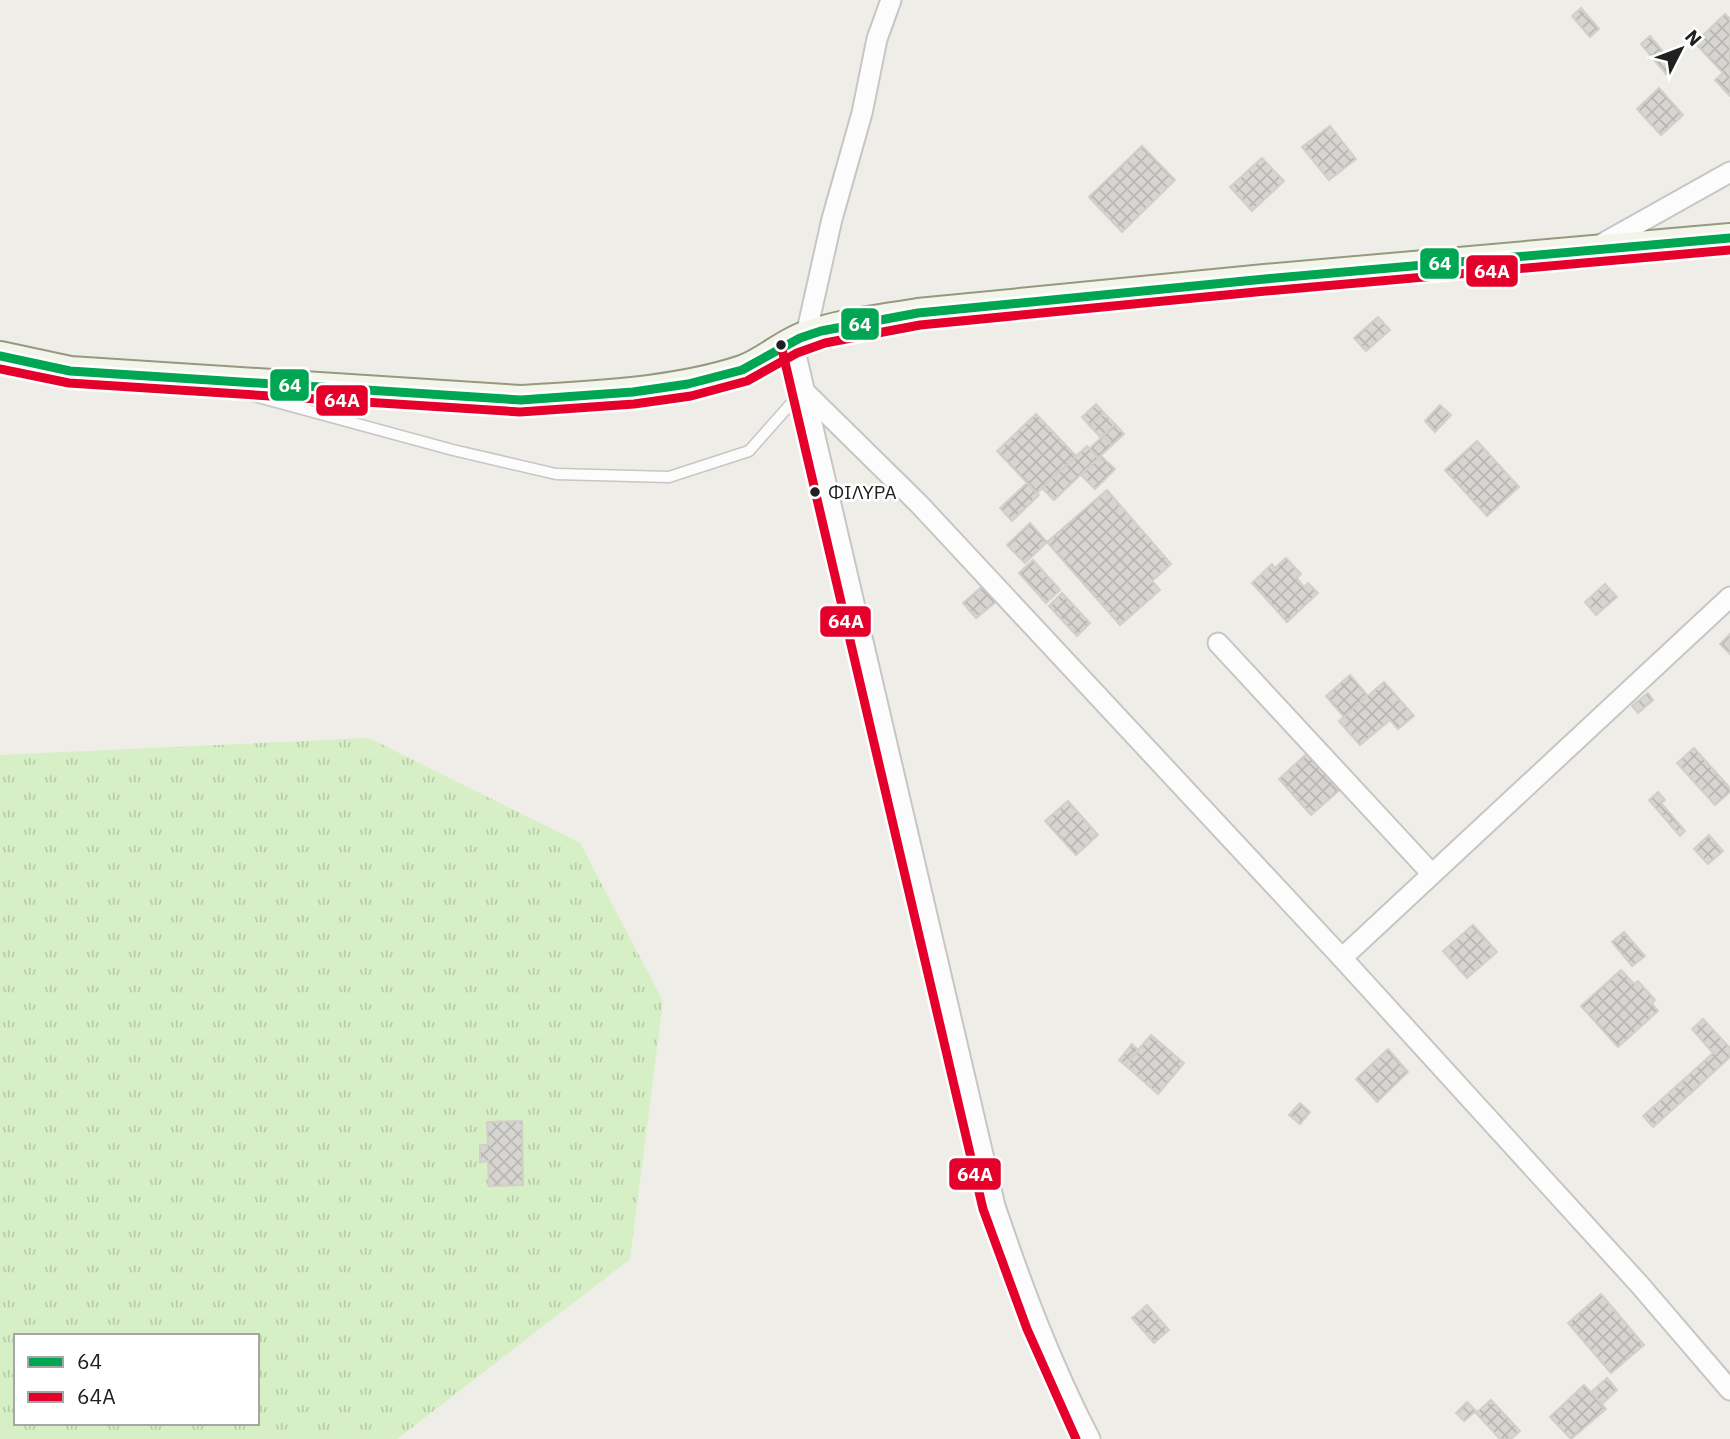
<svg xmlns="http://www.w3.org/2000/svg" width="1730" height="1439" font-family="'IBM Plex Sans',sans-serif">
<defs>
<pattern id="grass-tufts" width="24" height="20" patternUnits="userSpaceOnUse" patternTransform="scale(1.75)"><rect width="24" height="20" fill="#d6efc4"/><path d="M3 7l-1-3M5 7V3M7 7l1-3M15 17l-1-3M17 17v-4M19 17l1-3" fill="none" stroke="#b7cda8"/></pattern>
<pattern id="building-cross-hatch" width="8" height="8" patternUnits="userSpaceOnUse" patternTransform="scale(1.75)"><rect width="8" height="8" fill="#d7d5d1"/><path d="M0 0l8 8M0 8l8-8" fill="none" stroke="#b8b7b3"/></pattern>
</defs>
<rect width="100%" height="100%" fill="#eeede8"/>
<path fill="url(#grass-tufts)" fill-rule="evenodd" d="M369,738L580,843L663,1001L630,1259L397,1439H0V755ZM16,1336H257V1423H16Z"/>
<g fill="url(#building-cross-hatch)" stroke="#d2cfc9" stroke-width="2">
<polygon points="1581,8 1599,29 1590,37 1572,16"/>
<polygon points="1725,14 1730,19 1730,96 1715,80 1723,73 1695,43"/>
<polygon points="1650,36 1675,66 1666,74 1641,44"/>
<polygon points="1659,88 1683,115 1661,135 1637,109"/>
<polygon points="1330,126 1356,159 1329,180 1302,147"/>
<polygon points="1142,146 1175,180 1122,232 1089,197"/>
<polygon points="1262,158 1284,181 1252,211 1230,187"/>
<polygon points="1378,317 1390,330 1366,351 1354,338"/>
<polygon points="1096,404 1104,413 1090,426 1082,417"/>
<polygon points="1440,405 1451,415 1435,432 1425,421"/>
<polygon points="1104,413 1115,424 1101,438 1090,426"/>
<polygon points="1036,414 1076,456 1037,493 997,451"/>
<polygon points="1115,424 1124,434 1112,445 1103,436"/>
<polygon points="1103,436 1112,445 1098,458 1089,449"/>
<polygon points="1477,441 1519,487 1487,516 1445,470"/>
<polygon points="1087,446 1098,458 1054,500 1042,488"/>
<polygon points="1101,456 1115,469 1095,489 1081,475"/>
<polygon points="1027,483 1039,495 1012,521 1000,508"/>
<polygon points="1107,490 1171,564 1152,581 1160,590 1120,625 1047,542"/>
<polygon points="1030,523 1047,542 1025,563 1007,545"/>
<polygon points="1286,558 1301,574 1297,578 1304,587 1308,583 1318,593 1287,622 1252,583 1272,564 1275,568"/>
<polygon points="1033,560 1060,590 1046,603 1019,573"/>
<polygon points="1605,584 1617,597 1596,615 1585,602"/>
<polygon points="984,585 997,601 976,618 963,603"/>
<polygon points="1062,593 1090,623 1077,636 1049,606"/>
<polygon points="1730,634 1730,654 1720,644"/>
<polygon points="1350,675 1368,696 1344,717 1326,696"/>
<polygon points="1384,682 1414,716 1398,729 1390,720 1360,745 1339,721"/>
<polygon points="1648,693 1653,700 1638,713 1632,706"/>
<polygon points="1694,748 1730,788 1730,792 1715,805 1677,763"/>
<polygon points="1311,750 1343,787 1311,815 1279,779"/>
<polygon points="1658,792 1665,800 1661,803 1685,831 1680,836 1649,800"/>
<polygon points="1068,801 1098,835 1076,855 1045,821"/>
<polygon points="1709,835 1723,851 1708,864 1694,849"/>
<polygon points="1473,925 1497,952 1467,978 1443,951"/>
<polygon points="1624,932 1645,956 1632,966 1612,942"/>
<polygon points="1621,970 1634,984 1638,981 1655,1000 1652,1004 1658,1011 1618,1047 1581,1006"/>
<polygon points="1703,1019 1730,1048 1730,1057 1691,1093 1681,1082 1713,1053 1692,1029"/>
<polygon points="1151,1035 1184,1063 1158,1094 1125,1065"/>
<polygon points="1132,1044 1138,1050 1125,1065 1119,1060"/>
<polygon points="1388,1049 1408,1072 1377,1102 1356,1079"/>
<polygon points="1681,1082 1691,1093 1653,1127 1643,1116"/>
<polygon points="1300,1103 1310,1112 1300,1124 1289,1115"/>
<polygon points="522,1121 523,1185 489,1186 488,1161 480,1162 480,1145 488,1145 487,1122"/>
<polygon points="1601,1294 1644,1345 1611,1373 1568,1323"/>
<polygon points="1147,1305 1169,1330 1154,1343 1132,1318"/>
<polygon points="1607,1378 1617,1390 1602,1404 1591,1392"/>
<polygon points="1584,1385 1606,1409 1571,1439 1550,1417"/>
<polygon points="1491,1400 1520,1431 1511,1439 1500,1439 1476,1413"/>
<polygon points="1467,1402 1476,1411 1464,1421 1456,1413"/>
</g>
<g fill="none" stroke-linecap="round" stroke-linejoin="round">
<defs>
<polyline id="lane" points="247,394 453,450 556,474 669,477 749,451 803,390"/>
<g id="street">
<polyline points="1598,246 1730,172"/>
<polyline points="806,335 832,219 862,113 877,39 891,0"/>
<path d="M793,342L995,1206C1022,1286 1051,1364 1090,1439"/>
<polyline points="803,390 919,504 1342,958 1639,1284 1730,1390"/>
<polyline points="1218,643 1432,874"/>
<polyline points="1342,958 1730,597"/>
</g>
<path id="secondary" d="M0,356L70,371L521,400C594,395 672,393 742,370C765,362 785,342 808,335C843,323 881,319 918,313L1265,279L1730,238"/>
</defs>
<use href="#lane" stroke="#c7c6c4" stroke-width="13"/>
<use href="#street" stroke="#c7c6c4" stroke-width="23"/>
<use href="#secondary" stroke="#95997f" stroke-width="32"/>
<use href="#lane" stroke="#fcfcfc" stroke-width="10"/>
<use href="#street" stroke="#fcfcfc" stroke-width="19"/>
<use href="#secondary" stroke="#f3f5eb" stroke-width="28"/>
<defs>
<polyline id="bus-1" points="0,356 70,371 521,400 633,392 688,384 742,370 800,338 821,331 918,313 1265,279 1730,238"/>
<g id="bus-2">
<polyline points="781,345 983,1209 1027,1329 1076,1439"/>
<polyline points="0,369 69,383 520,412 634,404 691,396 747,381 797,353 825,343 920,325 1266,291 1730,250"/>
</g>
</defs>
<use href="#bus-1" stroke="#fff" stroke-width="14"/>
<use href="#bus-2" stroke="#fff" stroke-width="14"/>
<use href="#bus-1" stroke="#00a651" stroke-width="9"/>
<use href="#bus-2" stroke="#e4002b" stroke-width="9"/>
</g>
<g fill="#202020" stroke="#fff" stroke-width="2.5">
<circle cx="781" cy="345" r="6"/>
<circle cx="815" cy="492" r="6"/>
</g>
<g text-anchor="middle" stroke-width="5" stroke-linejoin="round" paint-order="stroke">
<g font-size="19" fill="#202020" stroke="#fff" text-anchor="start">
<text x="828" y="499">ΦΙΛΥΡΑ</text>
</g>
</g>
<g stroke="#fff" stroke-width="2.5">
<rect x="1419" y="247" width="41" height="33" rx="7" fill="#00a651"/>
<rect x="1465" y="254" width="54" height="34" rx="7" fill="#e4002b"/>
<rect x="840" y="307" width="40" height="34" rx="7" fill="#00a651"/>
<rect x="269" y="368" width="41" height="34" rx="7" fill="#00a651"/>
<rect x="315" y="384" width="54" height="33" rx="7" fill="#e4002b"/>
<rect x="819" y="605" width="53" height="33" rx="7" fill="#e4002b"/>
<rect x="948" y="1157" width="54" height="34" rx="7" fill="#e4002b"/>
</g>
<g font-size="19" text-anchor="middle" font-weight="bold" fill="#fff">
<text x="1440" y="270">64</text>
<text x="1492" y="278">64Α</text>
<text x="860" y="331">64</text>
<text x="290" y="392">64</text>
<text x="342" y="407">64Α</text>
<text x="846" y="628">64Α</text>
<text x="975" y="1181">64Α</text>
</g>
<rect x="14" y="1334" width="245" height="91" fill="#ffffff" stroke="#a6a6a6" stroke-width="2"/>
<rect x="28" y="1357" width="35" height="10" fill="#00a651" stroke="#a6a6a6" stroke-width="2"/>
<text x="77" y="1369" font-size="21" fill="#202020">64</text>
<rect x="28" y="1392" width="35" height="10" fill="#e4002b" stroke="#a6a6a6" stroke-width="2"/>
<text x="77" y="1404" font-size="21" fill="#202020">64Α</text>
<g transform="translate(1681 49) rotate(48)" stroke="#ffffff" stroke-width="5" paint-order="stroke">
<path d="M0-5L12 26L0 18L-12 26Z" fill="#202020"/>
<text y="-10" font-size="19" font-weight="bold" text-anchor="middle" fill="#202020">N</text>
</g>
</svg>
